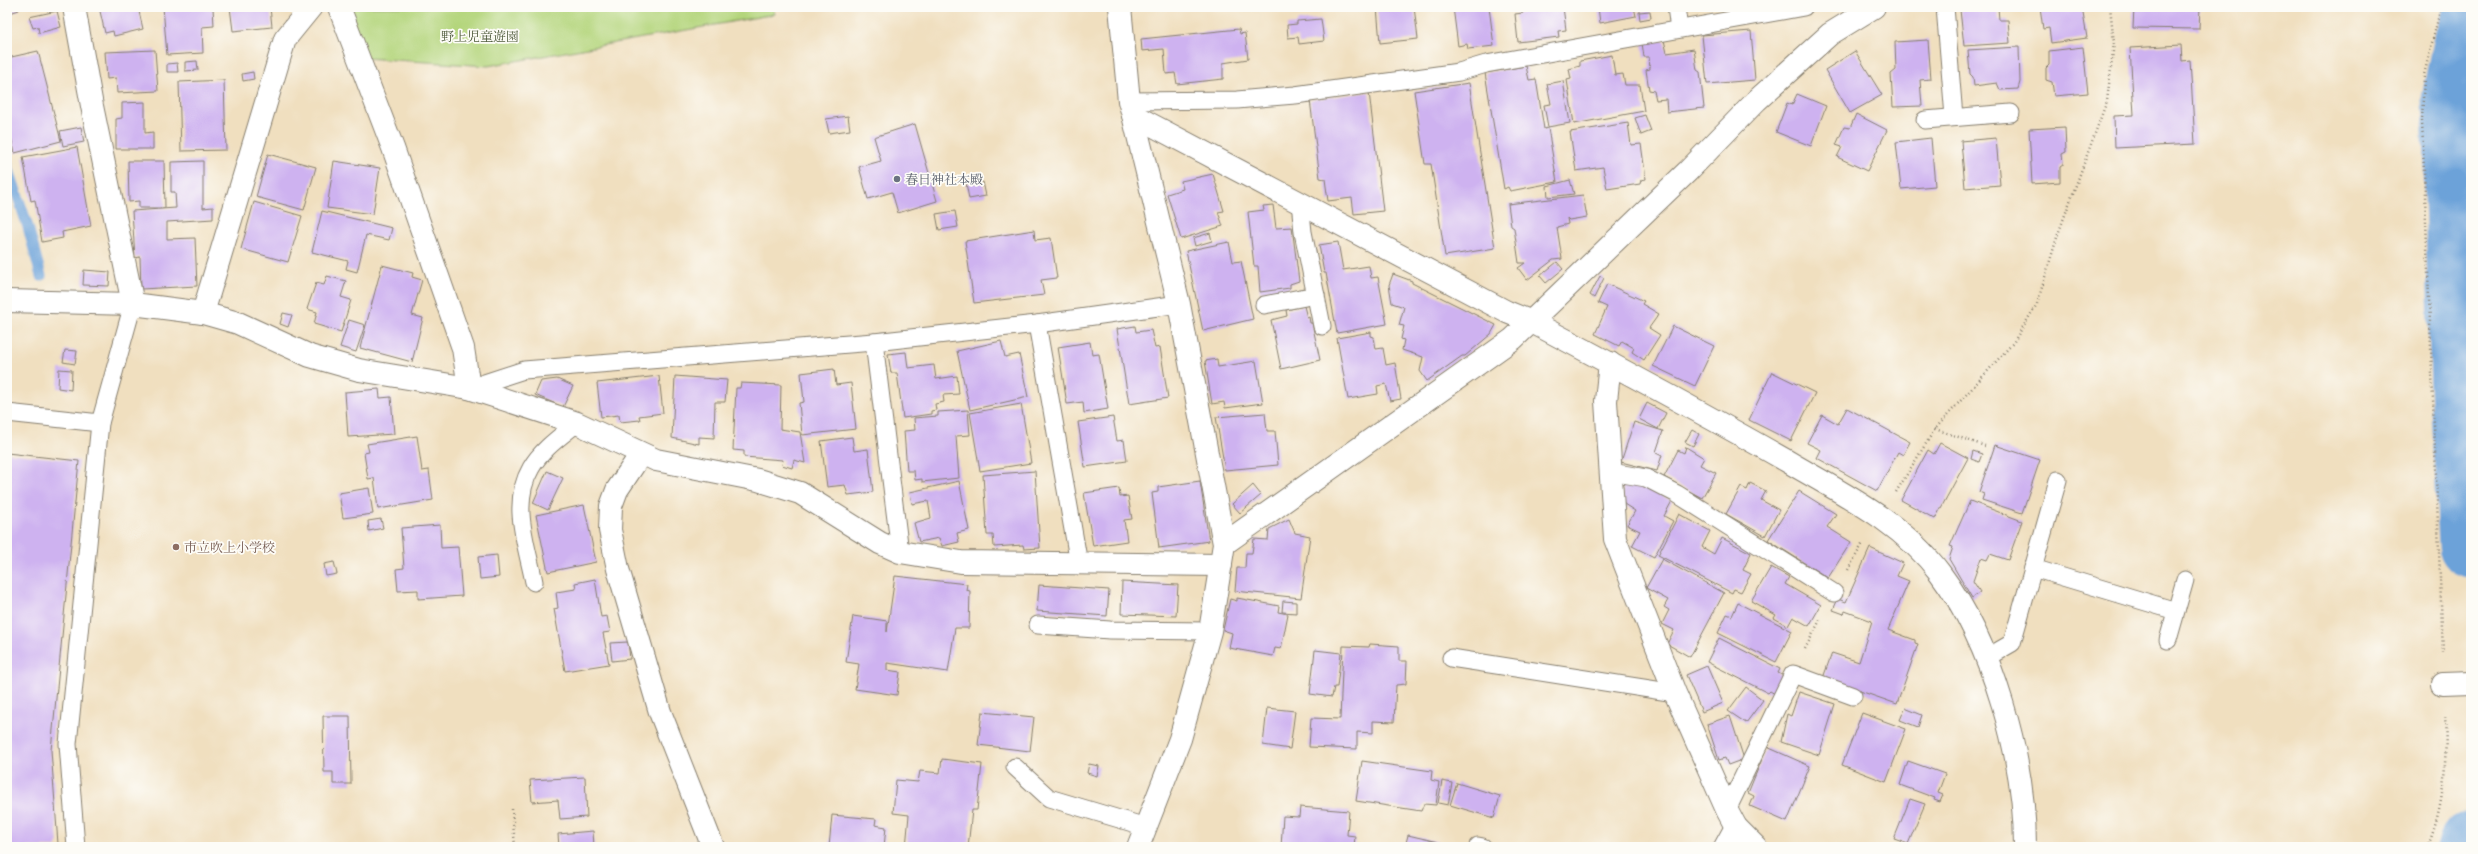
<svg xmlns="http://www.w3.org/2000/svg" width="2478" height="854" font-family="Cardo,'Noto Serif JP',serif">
<rect width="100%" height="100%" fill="#fdfcf7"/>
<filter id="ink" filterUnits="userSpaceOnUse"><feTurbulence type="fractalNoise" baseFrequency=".025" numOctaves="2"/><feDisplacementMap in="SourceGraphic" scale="8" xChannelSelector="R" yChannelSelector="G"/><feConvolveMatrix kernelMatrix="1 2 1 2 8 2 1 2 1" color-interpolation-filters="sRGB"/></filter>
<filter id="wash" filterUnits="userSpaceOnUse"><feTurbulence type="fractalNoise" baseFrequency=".012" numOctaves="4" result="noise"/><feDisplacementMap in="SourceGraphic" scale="16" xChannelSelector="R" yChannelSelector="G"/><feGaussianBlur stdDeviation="0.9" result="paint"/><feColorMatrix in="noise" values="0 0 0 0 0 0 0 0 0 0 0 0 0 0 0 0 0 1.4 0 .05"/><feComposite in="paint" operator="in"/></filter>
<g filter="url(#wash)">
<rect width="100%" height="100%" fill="#f0dfbf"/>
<polygon fill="#b4d57c" stroke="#68784c" points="343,7 773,7 775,14 488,66 364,58"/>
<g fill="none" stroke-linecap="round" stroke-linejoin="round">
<polyline stroke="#6ca2d9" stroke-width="11" points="7,164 28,227 41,276"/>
<g stroke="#6ca2d9" stroke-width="65">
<polyline points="2471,27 2464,48 2454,100 2463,389 2471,545"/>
<polyline points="2470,847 2471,844"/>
</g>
</g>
<g id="blocks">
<g fill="#ceb2f0">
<polygon points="7,7 18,7 19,10 7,14"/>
<polygon points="99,7 138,7 143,29 114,36 113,31 105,33"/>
<polygon points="163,7 213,8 214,26 202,27 203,53 167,55"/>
<polygon points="230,7 270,7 272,27 233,31"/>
<polygon points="1377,7 1414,7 1418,39 1380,43"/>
<polygon points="1453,7 1489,7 1494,46 1468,49 1467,44 1458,46"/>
<polygon points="1522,7 1563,7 1566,30 1558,31 1559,37 1518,42 1515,14 1523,13"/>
<polygon points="1598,7 1634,7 1636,16 1600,23"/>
<polygon points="1974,7 1998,7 1999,20 2008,20 2010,43 1964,46 1960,10"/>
<polygon points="2040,7 2082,7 2087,38 2051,43 2049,28 2043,29"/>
<polygon points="2134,7 2200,7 2199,29 2133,28"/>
<polygon points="57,11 61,27 39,33 38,27 33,28 29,17"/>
<polygon points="1650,11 1651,18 1640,20 1639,12"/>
<polygon points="1321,19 1324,41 1299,44 1298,37 1288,38 1287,25 1297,24 1297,21"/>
<polygon points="1239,29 1240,34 1245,33 1248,59 1223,63 1223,79 1177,84 1175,73 1166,74 1164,49 1142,51 1141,39"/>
<polygon points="1751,31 1755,80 1707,84 1702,35"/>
<polygon points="1664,40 1667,53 1694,49 1697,70 1700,72 1704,108 1667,112 1666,99 1656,100 1654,91 1649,90 1646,70 1650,69 1649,57 1644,57 1642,43"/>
<polygon points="1928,40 1931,79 1920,80 1922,106 1893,107 1891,74 1896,70 1895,42"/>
<polygon points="2181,45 2182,61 2190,60 2195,144 2115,148 2114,116 2134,115 2130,48"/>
<polygon points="2019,47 2020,82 2018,89 2000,90 1997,83 1974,86 1973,77 1970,74 1968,50"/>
<polygon points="2083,47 2088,93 2054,96 2052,82 2046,80 2046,68 2049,65 2049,51"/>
<polygon points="155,50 158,91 117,93 116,78 107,79 105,52"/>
<polygon points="38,51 61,141 15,153 7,121 7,58"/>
<polygon points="1855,51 1882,95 1850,113 1825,70"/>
<polygon points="1612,55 1615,75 1623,74 1625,85 1640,85 1644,111 1574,124 1567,80 1571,79 1569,69 1580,66 1580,61"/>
<polygon points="197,61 198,70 185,71 185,62"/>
<polygon points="177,63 178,72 167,72 167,64"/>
<polygon points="1526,66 1529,80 1536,79 1544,129 1548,128 1557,182 1510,191 1508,187 1504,189 1485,73"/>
<polygon points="253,72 254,79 243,81 242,74"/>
<polygon points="224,80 226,150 181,151 179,82"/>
<polygon points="1563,81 1570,123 1548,127 1544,105 1551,104 1547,84"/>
<polygon points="1469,83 1495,248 1445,256 1431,164 1425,164 1414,91"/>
<polygon points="1369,92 1383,211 1354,214 1352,198 1328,201 1325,179 1320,178 1310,100"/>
<polygon points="1797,94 1826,106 1811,146 1776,132 1787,103 1792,105"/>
<polygon points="145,102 145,133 153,132 153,149 116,149 116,119 122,118 122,103"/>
<polygon points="1856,114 1887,130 1867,171 1837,157 1842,147 1836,145 1844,127 1850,128"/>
<polygon points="1645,115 1651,131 1641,135 1635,118"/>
<polygon points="848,116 850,130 829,133 826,119"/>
<polygon points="1628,123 1631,145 1641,144 1646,179 1641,180 1640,184 1607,189 1603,167 1576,171 1570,132"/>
<polygon points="915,124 937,201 898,213 892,192 868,199 859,167 881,161 874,137"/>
<polygon points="81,127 84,142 63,146 60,131"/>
<polygon points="2065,127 2066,152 2062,154 2063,165 2060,167 2060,182 2032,184 2029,129"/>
<polygon points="1931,138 1935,186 1901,189 1896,142"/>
<polygon points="1996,138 2000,185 1965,188 1961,141"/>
<polygon points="77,147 91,226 62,232 63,238 42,242 35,200 31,201 23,157"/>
<polygon points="268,154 316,167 304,210 256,197"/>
<polygon points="128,161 164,161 165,208 139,208 139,201 129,202"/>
<polygon points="203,161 203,208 213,207 213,219 167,222 167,239 195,238 197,286 141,289 140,257 135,258 132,211 176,208 175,192 171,192 171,162"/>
<polygon points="334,161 380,168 373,214 327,208"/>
<polygon points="1213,174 1224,211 1218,212 1223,226 1181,239 1167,194 1183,189 1181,181"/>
<polygon points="1570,180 1574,194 1548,197 1547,186"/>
<polygon points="983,182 986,196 969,199 966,183"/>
<polygon points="1583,195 1587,217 1569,220 1567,218 1568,224 1557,227 1562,259 1553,260 1527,280 1518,268 1525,263 1519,263 1514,228 1511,226 1508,204"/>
<polygon points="254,202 302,216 288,262 241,249"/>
<polygon points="1273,205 1276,228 1292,227 1299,281 1290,284 1290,288 1260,292 1258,266 1254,266 1248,212 1264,210 1263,206"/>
<polygon points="322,211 392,228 389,240 366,235 357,272 346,269 348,261 312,252"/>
<polygon points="955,211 958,227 939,230 936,214"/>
<polygon points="1034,230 1035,240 1051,238 1057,278 1041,280 1044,295 974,303 965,241"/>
<polygon points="1210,233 1212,241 1195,246 1193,238"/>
<polygon points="1229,242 1233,262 1241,261 1253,319 1203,331 1186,251"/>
<polygon points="1338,242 1343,270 1369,266 1371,278 1378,277 1387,324 1337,333 1326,273 1324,273 1319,245"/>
<polygon points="1557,262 1563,269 1546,283 1540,276"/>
<polygon points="382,265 413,273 412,277 422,280 412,315 423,318 412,362 360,348"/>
<polygon points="84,270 110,272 109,286 83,285"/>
<polygon points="1393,274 1412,281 1412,283 1496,325 1491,334 1465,356 1462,356 1427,381 1420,371 1423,357 1402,350 1404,340 1401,339 1404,326 1399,325 1404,307 1392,303 1389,285"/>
<polygon points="327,276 346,281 341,297 351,300 341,332 314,324 317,312 307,309 316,283 324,285"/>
<polygon points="1600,276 1604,278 1594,298 1590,295"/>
<polygon points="1607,284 1644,301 1642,304 1659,314 1649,328 1660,335 1644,360 1632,352 1634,348 1622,341 1619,346 1595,334 1607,307 1598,303"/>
<polygon points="1304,306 1307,318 1309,317 1310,323 1312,323 1320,360 1281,369 1271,320 1287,316 1286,310"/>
<polygon points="283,313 292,315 288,327 280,324"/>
<polygon points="349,320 365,325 356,352 340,347"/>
<polygon points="1135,326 1136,332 1151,330 1155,348 1160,347 1168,398 1129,404 1117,329"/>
<polygon points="1673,326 1714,346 1695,386 1653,366"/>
<polygon points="1371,332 1371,336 1374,337 1376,349 1383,348 1386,365 1395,363 1401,399 1390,401 1386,384 1377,386 1378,394 1348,399 1337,338"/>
<polygon points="1001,341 1005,357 1019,354 1028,397 970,410 957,351"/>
<polygon points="1090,342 1092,355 1099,354 1108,409 1084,413 1083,402 1067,404 1058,347"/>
<polygon points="65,350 77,351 75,364 63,362"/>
<polygon points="906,352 908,368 934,365 936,379 957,376 959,394 943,395 944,402 935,404 936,410 931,411 931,414 903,418 897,373 891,373 888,354"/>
<polygon points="1217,359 1218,367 1256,361 1263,403 1225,408 1224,402 1212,404 1205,361"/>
<polygon points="59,369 72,370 71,390 58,388"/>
<polygon points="834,369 836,385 851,383 856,429 802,435 799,403 804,402 801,373"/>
<polygon points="1772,372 1815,393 1791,441 1749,420"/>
<polygon points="659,376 663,413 639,416 640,420 620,422 619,415 601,417 597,383"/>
<polygon points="675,376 727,380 725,402 715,402 714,438 699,437 699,444 672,438"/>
<polygon points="557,379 573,386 563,407 535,395 541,381"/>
<polygon points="741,383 781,385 780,429 800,432 805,463 794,460 792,468 782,465 783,460 744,457 744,451 733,450 736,388 740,388"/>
<polygon points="379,389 380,398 391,397 394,434 348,437 345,392"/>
<polygon points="1647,403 1666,413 1658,429 1639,419"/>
<polygon points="1021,404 1031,463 980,471 970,413"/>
<polygon points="1847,408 1910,442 1903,455 1898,452 1877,491 1817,458 1821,450 1807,443 1822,415 1838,424"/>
<polygon points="968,410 970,435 956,436 959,478 922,482 922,479 915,480 914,471 907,471 904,431 915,430 914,418 938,416 938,412"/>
<polygon points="1265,413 1267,431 1275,431 1278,465 1225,470 1216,417"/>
<polygon points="1113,417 1117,441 1124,440 1127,461 1085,467 1078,422"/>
<polygon points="1634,422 1663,431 1656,452 1662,455 1657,471 1621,462"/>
<polygon points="1692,430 1699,434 1693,446 1685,442"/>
<polygon points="417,436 422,471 429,470 433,500 378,509 374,478 368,479 364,453 369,452 367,444"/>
<polygon points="852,437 854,451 868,449 873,492 848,495 845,485 827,487 821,441"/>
<polygon points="1940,443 1968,458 1935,519 1901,500 1928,450 1934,454"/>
<polygon points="1995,445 2040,460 2022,513 1982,500 1984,494 1979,492"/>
<polygon points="1686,447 1704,458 1700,465 1716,473 1702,498 1664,477 1678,450 1684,453"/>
<polygon points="1973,451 1982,454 1979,462 1971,459"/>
<polygon points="7,453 79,461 51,750 58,844 56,847 7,847"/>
<polygon points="547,471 563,478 548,510 533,503"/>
<polygon points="1035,471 1040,548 1024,549 1023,545 994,547 993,535 987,535 983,475"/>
<polygon points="959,481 969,530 957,533 959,542 942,546 939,538 919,542 914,523 931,518 928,501 912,504 910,492"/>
<polygon points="1200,481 1209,541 1159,548 1152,493 1158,492 1158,487"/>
<polygon points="1633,483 1644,486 1672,501 1664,516 1673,521 1654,557 1632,546 1640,531 1627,525 1635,511 1624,504 1622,484"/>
<polygon points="1750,483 1766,491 1761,500 1779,510 1765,536 1726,514 1741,487 1747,490"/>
<polygon points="1253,485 1261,495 1240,513 1232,504"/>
<polygon points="369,488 373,514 343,518 339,493"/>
<polygon points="1119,488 1120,497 1128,496 1132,519 1124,520 1127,541 1093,546 1084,493"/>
<polygon points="1799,491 1836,514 1827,527 1851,542 1828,578 1768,540"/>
<polygon points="1970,501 2022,521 2008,560 1990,554 1987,560 1981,558 1973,581 1980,592 1972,598 1949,559 1953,547 1950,546"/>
<polygon points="584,505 596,562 548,572 536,515"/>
<polygon points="1679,514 1710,531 1702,547 1714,554 1722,538 1751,553 1743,570 1751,574 1741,592 1734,589 1732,593 1658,555"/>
<polygon points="381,519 383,528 369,531 368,521"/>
<polygon points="1289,519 1295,533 1310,536 1301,598 1235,591 1237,568 1245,568 1246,553 1252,553 1254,539 1268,540 1269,529"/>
<polygon points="440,525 441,548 458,547 462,596 418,599 418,590 398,591 396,569 404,568 401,528"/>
<polygon points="1870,548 1903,563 1897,576 1909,581 1888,630 1915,640 1915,643 1918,644 1897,704 1823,678 1832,653 1859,662 1872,621 1845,611 1844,614 1833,610 1838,599 1846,602"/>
<polygon points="497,555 499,577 480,579 478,557"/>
<polygon points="1662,559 1724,593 1690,657 1667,644 1674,630 1662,624 1669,610 1664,607 1668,600 1646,588"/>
<polygon points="334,562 337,574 326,576 324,564"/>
<polygon points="1771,567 1789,577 1785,584 1821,605 1809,626 1793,617 1788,626 1774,618 1776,615 1751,601"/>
<polygon points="895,576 967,584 966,590 970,591 969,628 955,628 948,672 887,663 887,670 900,672 897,695 855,689 859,664 846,662 853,616 887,621 887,632"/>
<polygon points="595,579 601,617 607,616 610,632 603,633 609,664 565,671 554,609 558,608 556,592 576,589 575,583"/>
<polygon points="1122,582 1178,585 1176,616 1121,614"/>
<polygon points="1039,585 1109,590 1107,616 1037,611"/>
<polygon points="1237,598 1279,606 1278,612 1288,614 1281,649 1275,648 1273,656 1229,648 1232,633 1223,630 1230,599 1237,601"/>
<polygon points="1283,601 1296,602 1296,613 1282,612"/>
<polygon points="1738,603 1792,631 1776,662 1718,633 1727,614 1732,616"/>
<polygon points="1719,638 1780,669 1778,673 1784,676 1775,694 1770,691 1768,693 1707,662"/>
<polygon points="628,642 630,659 612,661 610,643"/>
<polygon points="1370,644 1399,646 1399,661 1407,661 1406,684 1396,685 1394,722 1373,721 1373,733 1357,732 1357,749 1309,747 1311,718 1340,719 1343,646 1369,647"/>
<polygon points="1315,650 1341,653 1337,687 1334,687 1332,697 1310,694"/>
<polygon points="1707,666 1723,703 1702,712 1686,675"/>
<polygon points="1746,687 1763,700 1746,723 1728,711"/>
<polygon points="1799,692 1835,704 1819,755 1781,742 1787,714 1791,716"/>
<polygon points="1267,708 1295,711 1290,749 1263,745"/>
<polygon points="1905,708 1922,715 1918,727 1900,720"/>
<polygon points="982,712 1034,717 1030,751 978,745"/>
<polygon points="1862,713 1906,729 1886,782 1842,765"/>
<polygon points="323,716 350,716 351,784 333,784 333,772 324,772"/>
<polygon points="1730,716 1744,759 1728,765 1725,758 1719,760 1707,724"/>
<polygon points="1767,747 1810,766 1787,822 1750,806 1754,796 1748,793"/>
<polygon points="942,759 982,764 977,810 972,810 968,847 906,847 909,815 893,813 896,780 918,782 920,771 940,773"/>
<polygon points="1362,761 1432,771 1431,780 1439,782 1436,805 1424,804 1421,811 1356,801"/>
<polygon points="1908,761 1945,774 1938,793 1943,795 1940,802 1934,800 1935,798 1900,785"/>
<polygon points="1089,764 1099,766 1097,776 1087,773"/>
<polygon points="585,777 587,817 560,819 558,800 532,802 530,780"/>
<polygon points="1442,781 1452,783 1448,805 1438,803"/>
<polygon points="1457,783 1500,796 1494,818 1450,805"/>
<polygon points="1910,799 1925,804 1908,844 1894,839"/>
<polygon points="1300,807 1349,811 1347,835 1355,836 1354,847 1281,847 1283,816 1299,817"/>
<polygon points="832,815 876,819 875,825 886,827 884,847 829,847"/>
<polygon points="593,831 594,847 559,847 558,834"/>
<polygon points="1408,835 1438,842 1436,847 1405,847"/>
</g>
</g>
</g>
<g filter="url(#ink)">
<use href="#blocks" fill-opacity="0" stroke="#867e6e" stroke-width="1"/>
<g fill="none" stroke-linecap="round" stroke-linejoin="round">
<defs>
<g id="lane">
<polyline points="1676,7 1679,29"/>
<polyline points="1945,7 1954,117"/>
<polyline points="1129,101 1237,100 1295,95 1459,72 1486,64 1804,7"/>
<polyline points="1925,120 2011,113"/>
<polyline points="1300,202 1303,232 1322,326"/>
<polyline points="1264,305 1316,295"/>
<polyline points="1037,324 1079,564"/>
<polyline points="874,342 900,552"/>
<polyline points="469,388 524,370 874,342 1037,324 1179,304"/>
<polyline points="7,413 100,423"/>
<polyline points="1611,472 1646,478 1677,494 1834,593"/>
<polyline points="2033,568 2176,611"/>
<path d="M534,582C527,545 510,504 531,468C541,450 561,436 577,423"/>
<polyline points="1038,625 1110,630 1210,631"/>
<polyline points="2168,640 2185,580"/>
<polyline points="1451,658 1675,693"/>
<polyline points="1986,658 2012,643 2058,480"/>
<polyline points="1015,767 1049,798 1146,827"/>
<polyline points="1727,810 1793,674 1853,696"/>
<polyline points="1478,846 1483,847"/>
<polyline points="76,847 68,744 100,423 133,304"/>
</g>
<g id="street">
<polyline points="74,7 92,106 133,304"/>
<polyline points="311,7 285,39 203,313 238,323 310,356 359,370 469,388 577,423 656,460 758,480 800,493 880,543 900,552 961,562 1221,565"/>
<polyline points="339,7 393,148 463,348 469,388"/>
<path d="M1120,7L1129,101L1133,115L1507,312L1532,322C1617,367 1703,413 1787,461C1841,493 1901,521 1940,573C1993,644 2025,759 2025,847"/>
<polyline points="1133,115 1179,304 1224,544 1210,631 1180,739 1138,847"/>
<polyline points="1610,363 1606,401 1615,539 1675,693 1727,810 1736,827 1756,847"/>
<polyline points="641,454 617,490 611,506 610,530 618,569 660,712 713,847"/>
<polyline points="1224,544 1513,339 1688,171 1757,100 1830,34 1874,7"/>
<polyline points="2443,684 2471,683"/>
<polyline points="1725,847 1736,827"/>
</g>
<polyline id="secondary" points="7,301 133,304 203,313"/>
</defs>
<use href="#lane" stroke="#867e6e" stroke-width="19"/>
<use href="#street" stroke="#867e6e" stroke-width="24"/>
<use href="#secondary" stroke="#867e6e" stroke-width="24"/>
<g stroke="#867e6e" stroke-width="2.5" stroke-dasharray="1 3" stroke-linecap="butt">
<polyline points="2441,7 2424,75 2422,120 2443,653"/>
<polyline points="1935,429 1985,446"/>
<polyline points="1896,492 1935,429 2013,343 2037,304 2058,234 2107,101 2114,43 2110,7"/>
<polyline points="1848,570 1863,543"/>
<polyline points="1805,649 1821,618"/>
<polyline points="512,809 515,847"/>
<path d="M2427,847C2445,805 2447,759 2445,714"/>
</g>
<use href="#lane" stroke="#fff" stroke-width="17"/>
<use href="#street" stroke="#fff" stroke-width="22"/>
<use href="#secondary" stroke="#fff" stroke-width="22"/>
</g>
</g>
<circle fill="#6b7280" stroke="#fdfcf7" stroke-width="1.5" cx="897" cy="179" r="4"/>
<circle fill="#8d6e63" stroke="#fdfcf7" stroke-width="1.5" cx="176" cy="547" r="4"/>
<g text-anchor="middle" stroke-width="3.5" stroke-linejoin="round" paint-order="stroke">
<g font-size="13" fill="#515d3e" stroke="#fdfcf7">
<text x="480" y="41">野上児童遊園</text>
</g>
<g font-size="13" fill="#5b616d" stroke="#fdfcf7" text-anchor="start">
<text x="905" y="184">春日神社本殿</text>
</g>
<g font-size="13" fill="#785e54" stroke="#fdfcf7" text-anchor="start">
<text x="184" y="552">市立吹上小学校</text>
</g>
</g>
<rect width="2478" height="854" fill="none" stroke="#fdfcf7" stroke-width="24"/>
</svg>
